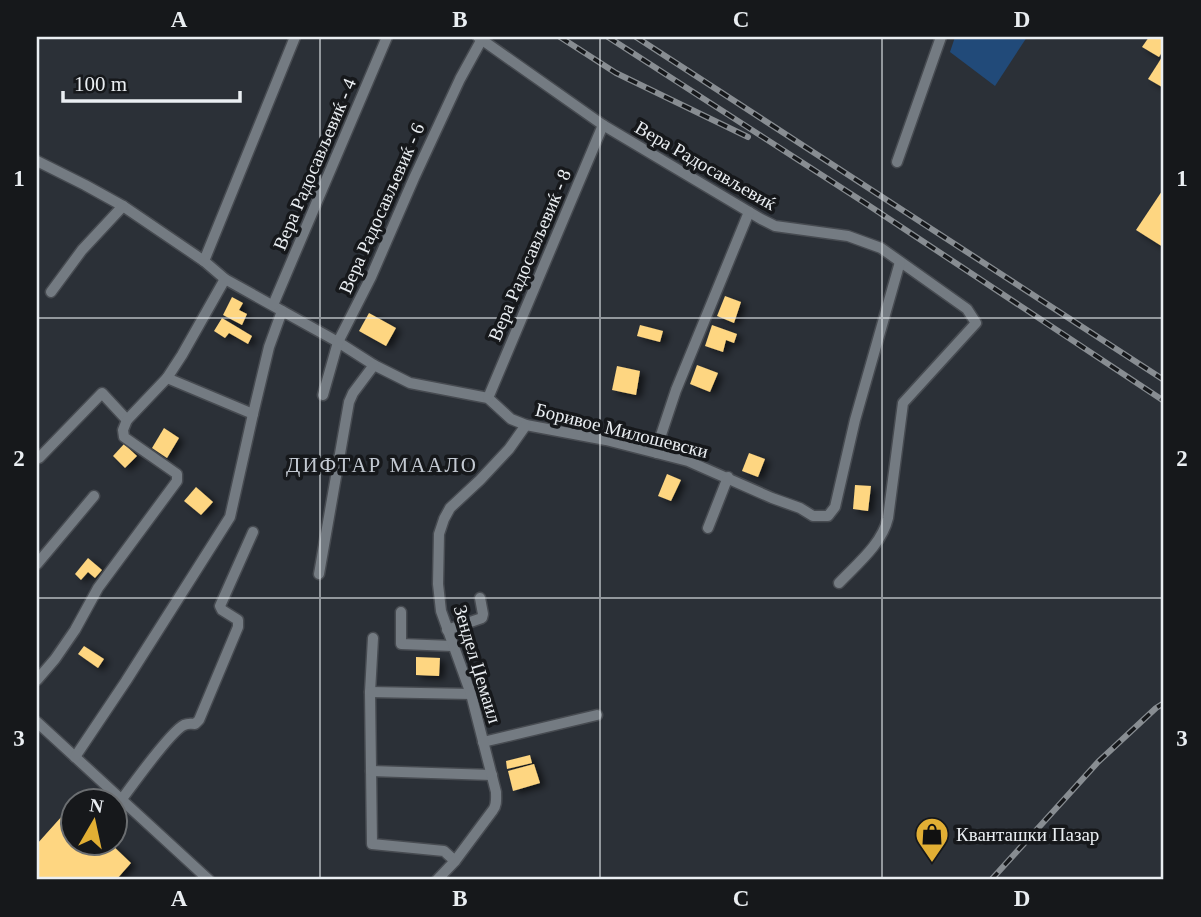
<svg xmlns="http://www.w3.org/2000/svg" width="1201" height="917" font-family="Georgia,serif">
<defs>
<filter id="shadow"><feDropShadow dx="5" dy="3" stdDeviation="3.5" flood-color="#0009"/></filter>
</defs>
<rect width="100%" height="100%" fill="#2b3037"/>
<polygon fill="#214a79" points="955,37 1027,37 995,86 950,52"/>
<g fill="#fed681" filter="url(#shadow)">
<polygon points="1149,37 1164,37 1164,49 1159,57 1142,47"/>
<polygon points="1164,54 1164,83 1162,87 1148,79"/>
<polygon points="1164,188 1164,245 1163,247 1136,230"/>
<polygon points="725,296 741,302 734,323 717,316"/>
<polygon points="232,297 243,303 239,310 247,314 242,325 223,315"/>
<polygon points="369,313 396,328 386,346 359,331"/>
<polygon points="222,318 252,336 248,344 229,333 225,338 214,331"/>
<polygon points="640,325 663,331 660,342 637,336"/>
<polygon points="712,325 737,334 734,343 726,340 723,352 705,346"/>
<polygon points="697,365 718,373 710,392 690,384"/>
<polygon points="617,366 640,371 636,395 612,390"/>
<polygon points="164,428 179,438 167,458 152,448"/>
<polygon points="124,444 137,456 125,468 113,456"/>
<polygon points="749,453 765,459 758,477 742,471"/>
<polygon points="667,474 681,480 671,501 658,496"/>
<polygon points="855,485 871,486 868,511 853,509"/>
<polygon points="196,487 213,502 201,515 184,501"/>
<polygon points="88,558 102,570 95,578 88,572 81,580 75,574"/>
<polygon points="84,646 104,659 98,668 78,654"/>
<polygon points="416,657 440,658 439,676 416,675"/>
<polygon points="530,755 532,763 507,769 506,761"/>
<polygon points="534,764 540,783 513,791 508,771"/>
<polygon points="71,806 74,809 74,844 111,844 131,863 116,880 37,880 37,844"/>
</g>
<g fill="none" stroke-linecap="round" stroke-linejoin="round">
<defs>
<g id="minor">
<path d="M478,37L603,125L761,219L775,226L848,236L881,248L967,309L976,323L903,403L888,518C882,544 857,564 839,583"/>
<polyline points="37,161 85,185 123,206 204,261 225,279 338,342 374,365 410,383 488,398 511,419 526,425 606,440 688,461 772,498 800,508 813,516 828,516 835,507 855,420 900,262"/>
<polyline points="897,162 941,37"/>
<polyline points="204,261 295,37"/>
<polyline points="51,292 82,250 123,206"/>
<polyline points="273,305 387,37"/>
<polyline points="167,378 253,414"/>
<polyline points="323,395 338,342 371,277 414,178 460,79 482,39"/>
<polyline points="488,398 603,125"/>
<polyline points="657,453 661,435 676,390 749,212"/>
<polyline points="39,458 102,393 127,420"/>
<polyline points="708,528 728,477"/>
<polyline points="37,564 94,496"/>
<polyline points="319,574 349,402 353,393 374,365"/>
<polyline points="401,612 401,644 453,646"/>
<polyline points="447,630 482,618 483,614 480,598"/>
<polyline points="373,638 370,692 372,844 444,851 455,861"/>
<polyline points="37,680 55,659 75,630 98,588 177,481 177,474 124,437 123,430 127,420 167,378 182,355 225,279"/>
<polyline points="370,692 471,694"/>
<polyline points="37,722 209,880"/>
<polyline points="483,742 597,715"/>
<polyline points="75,757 126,681 230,517 253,414 269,347 282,311"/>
<polyline points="371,771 492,775"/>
<path d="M122,799C133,784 171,731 184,725C189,723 190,724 195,724L199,720L238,627V620L222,610L220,606L253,532"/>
<path d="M437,880L455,861L493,810C497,805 496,799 496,792L471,694L441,611L438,584L439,534L444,519L450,508L480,480L509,449L526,425"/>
</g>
</defs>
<use href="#minor" stroke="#474b51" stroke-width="13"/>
<use href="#minor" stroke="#747b82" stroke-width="10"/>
<defs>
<g id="rail">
<polyline points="560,37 616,73 748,137"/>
<polyline points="608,37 865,203 1164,401"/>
<polyline points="636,37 1164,380"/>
<polyline points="991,880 1098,762 1156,708 1164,703"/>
</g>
</defs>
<use href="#rail" stroke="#888d92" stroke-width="6"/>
<use href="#rail" stroke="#16181b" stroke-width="3.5" stroke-dasharray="10" stroke-linecap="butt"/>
</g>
<path fill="none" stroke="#eaeef2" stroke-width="2" stroke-opacity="0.55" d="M320,37V880M600,37V880M882,37V880M37,318H1164M37,598H1164"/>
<defs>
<symbol id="shop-pin" viewBox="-11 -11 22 30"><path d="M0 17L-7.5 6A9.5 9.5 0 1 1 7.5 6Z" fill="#e2af34" stroke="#16181b"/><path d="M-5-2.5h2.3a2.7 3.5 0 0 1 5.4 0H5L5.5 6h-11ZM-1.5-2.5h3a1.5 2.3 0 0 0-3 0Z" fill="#111"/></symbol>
</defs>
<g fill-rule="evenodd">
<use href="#shop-pin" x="913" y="815" width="38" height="52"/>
</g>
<g text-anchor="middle" stroke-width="7" stroke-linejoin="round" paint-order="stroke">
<g font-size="19" fill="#eaeef2" stroke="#16181b">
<text transform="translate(314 164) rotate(-67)" y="7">Вера Радосављевиќ - 4</text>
<text transform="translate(706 165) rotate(30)" y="7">Вера Радосављевиќ</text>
<text transform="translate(381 208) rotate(-66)" y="7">Вера Радосављевиќ - 6</text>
<text transform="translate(529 255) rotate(-67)" y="7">Вера Радосављевиќ - 8</text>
<text transform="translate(622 430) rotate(14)" y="7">Боривое Милошевски</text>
<text transform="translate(478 664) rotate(73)" y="7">Зендел Џемаил</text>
</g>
<g font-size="19" fill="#eaeef2" stroke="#16181b" text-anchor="start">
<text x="956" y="841">Кванташки Пазар</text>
</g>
<g font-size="21" letter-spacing="2" fill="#c3c9d2" stroke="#16181b">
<text x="382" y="472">ДИФТАР МААЛО</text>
</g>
</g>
<rect width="1201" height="917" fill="none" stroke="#16181b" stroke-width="77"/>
<g transform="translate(94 822) rotate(9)"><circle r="33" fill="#16181b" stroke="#6b6e71" stroke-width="2"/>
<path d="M0-5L12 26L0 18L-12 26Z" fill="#e2af34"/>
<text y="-10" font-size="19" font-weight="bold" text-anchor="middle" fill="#eaeef2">N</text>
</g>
<path d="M63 91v10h177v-10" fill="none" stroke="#eaeef2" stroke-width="3.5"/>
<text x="74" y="91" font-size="21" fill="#eaeef2" stroke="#16181b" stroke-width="5" paint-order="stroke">100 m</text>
<rect x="38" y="38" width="1124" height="840" fill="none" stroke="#eaeef2" stroke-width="2.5"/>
<g font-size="23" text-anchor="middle" font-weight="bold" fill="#eaeef2">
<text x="179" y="27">A</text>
<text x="460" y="27">B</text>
<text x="741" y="27">C</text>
<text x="1022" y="27">D</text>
<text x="19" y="186">1</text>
<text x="1182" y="186">1</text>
<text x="19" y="466">2</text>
<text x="1182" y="466">2</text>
<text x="19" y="746">3</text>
<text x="1182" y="746">3</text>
<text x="179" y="906">A</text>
<text x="460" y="906">B</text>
<text x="741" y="906">C</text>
<text x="1022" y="906">D</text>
</g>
</svg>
